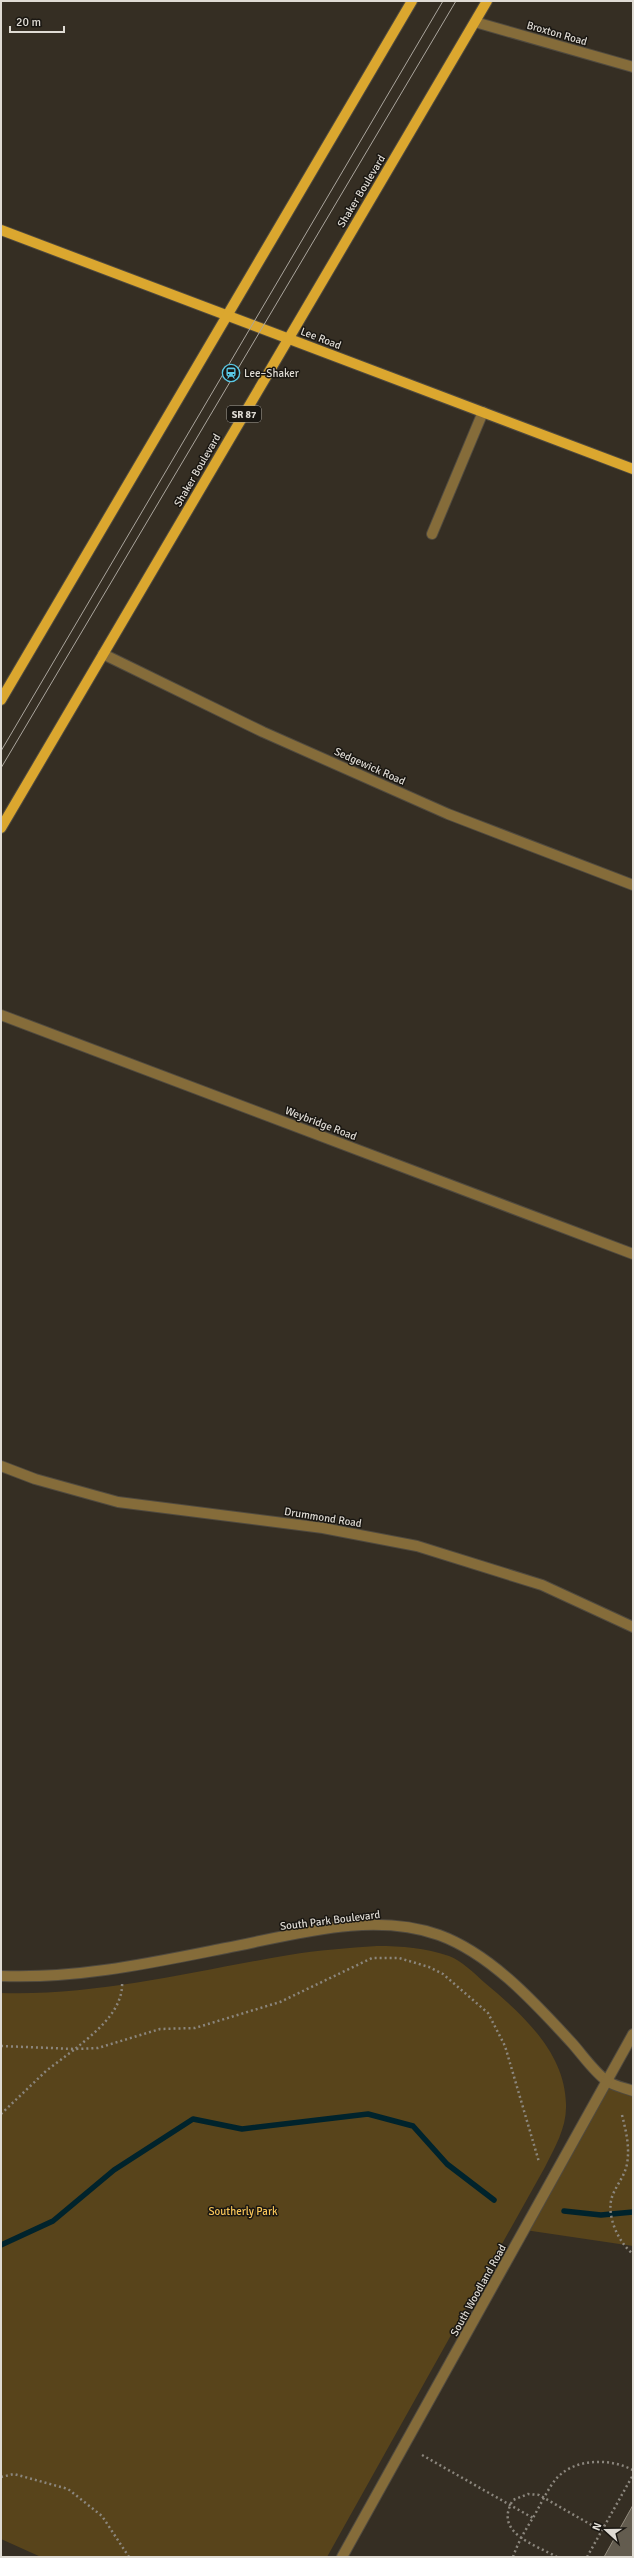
<svg xmlns="http://www.w3.org/2000/svg" width="634" height="2558" font-family="Signika,sans-serif">
<rect width="100%" height="100%" fill="#352e23"/>
<g fill="#58441b">
<path d="M377,1946C402,1946 425,1948 449,1956C461,1960 475,1974 485,1983C522,2014 565,2052 566,2104C567,2127 555,2147 545,2167L327,2557H41L1,2539V1993C99,1996 193,1971 289,1955C318,1950 348,1948 377,1946Z"/>
<polygon points="607,2081 633,2091 633,2246 525,2230"/>
</g>
<g fill="none" stroke-linecap="round" stroke-linejoin="round">
<g stroke="#00232c" stroke-width="5.5">
<polyline points="564,2211 601,2215 633,2212"/>
<polyline points="1,2245 53,2221 114,2170 193,2119 242,2129 368,2114 413,2126 447,2164 494,2200"/>
</g>
</g>
<polygon fill="#635c4f" stroke="#938c7e" points="633,2505 633,2557 604,2557"/>
<g fill="none" stroke-linecap="round" stroke-linejoin="round">
<defs>
<g id="minor">
<polyline points="475,22 633,67"/>
<polyline points="432,534 483,412"/>
<polyline points="103,654 263,732 448,814 633,885"/>
<polyline points="1,1015 633,1254"/>
<polyline points="1,1466 35,1479 118,1502 323,1528 417,1546 542,1585 633,1627"/>
<path d="M1,1976C78,1979 151,1963 226,1948C294,1935 371,1911 439,1935C491,1954 535,2003 571,2042C582,2054 594,2072 607,2081C614,2086 625,2088 633,2091"/>
<polyline points="342,2557 633,2034"/>
</g>
<g id="major">
<polyline points="1,230 633,469"/>
<polyline points="1,700 412,1"/>
<polyline points="1,828 487,1"/>
</g>
</defs>
<use href="#minor" stroke="#504a3f" stroke-width="12"/>
<use href="#major" stroke="#504a3f" stroke-width="12"/>
<g stroke="#8b867d" stroke-width="2.5" stroke-dasharray="2 3" stroke-linecap="butt">
<path d="M1,2046L75,2049C96,2032 124,2010 122,1981"/>
<polyline points="1,2114 46,2071 75,2049 98,2048 160,2029 195,2028 280,2002 372,1958 399,1958 429,1967 443,1974 488,2013 505,2046 539,2162"/>
<path d="M622,2115C626,2131 630,2147 627,2164C624,2178 616,2185 612,2197C606,2215 618,2242 633,2254"/>
<polyline points="422,2455 533,2518"/>
<polyline points="1,2477 14,2474 68,2489 102,2516 129,2557"/>
<path d="M513,2557C518,2542 526,2529 534,2516C541,2504 547,2490 556,2479C574,2458 610,2458 633,2470"/>
<path d="M557,2557C534,2544 493,2533 513,2500L528,2494L539,2495L602,2531"/>
<polyline points="587,2557 633,2475"/>
</g>
<use href="#minor" stroke="#856c3a" stroke-width="10"/>
<use href="#major" stroke="#dba72f" stroke-width="10"/>
<g stroke="#aaa59d" stroke-width="1">
<polyline points="1,751 443,1"/>
<polyline points="1,768 456,1"/>
</g>
</g>
<defs>
<symbol id="station-ring" viewBox="-11 -11 22 22"><circle r="9.5" fill="#1a1712" stroke="#5ac8e5" stroke-width="1.5"/><path d="M-3-6H3Q5-6 5-4V2Q5 4 3 4L4.5 6H3L1.5 4h-3L-3 6H-4.5L-3 4Q-5 4-5 2V-4Q-5-6-3-6ZM-3.5-4v3h7v-3ZM-3.5 1v1.5H-2V1ZM2 1v1.5H3.5V1Z" fill="#5ac8e5"/></symbol>
</defs>
<g fill-rule="evenodd">
<use href="#station-ring" x="221" y="363" width="20" height="20"/>
</g>
<g text-anchor="middle" stroke-width="3" stroke-linejoin="round" paint-order="stroke">
<rect fill="#1a1712" stroke="#a4a09a" stroke-width="1" x="227" y="406" width="34" height="16" rx="3"/>
<g font-size="10" font-weight="bold" fill="#dfdbd4">
<text x="244" y="418">SR 87</text>
</g>
<g font-size="11" fill="#dfdbd4" stroke="#1a1712">
<text transform="translate(557 33) rotate(16)" y="4">Broxton Road</text>
<text transform="translate(361 191) rotate(-59)" y="4">Shaker Boulevard</text>
<text transform="translate(321 338) rotate(21)" y="4">Lee Road</text>
<text transform="translate(197 470) rotate(-60)" y="4">Shaker Boulevard</text>
<text transform="translate(370 766) rotate(24)" y="4">Sedgewick Road</text>
<text transform="translate(321 1123) rotate(21)" y="4">Weybridge Road</text>
<text transform="translate(323 1517) rotate(9)" y="4">Drummond Road</text>
<text transform="translate(330 1920) rotate(-7)" y="4">South Park Boulevard</text>
<text transform="translate(478 2290) rotate(-61)" y="4">South Woodland Road</text>
</g>
<g font-size="11" fill="#dfdbd4" stroke="#1a1712" text-anchor="start">
<text x="244" y="377">Lee–Shaker</text>
</g>
<g font-size="11" fill="#f8c559" stroke="#1a1712">
<text x="243" y="2215">Southerly Park</text>
</g>
</g>
<rect width="634" height="2558" fill="none" stroke="#dfdbd4" stroke-width="4"/>
<g transform="translate(606 2530) rotate(291)" stroke="#1a1712" stroke-width="3" paint-order="stroke">
<path d="M0-3L7 15L0 10L-7 15Z" fill="#dfdbd4"/>
<text y="-6" font-size="11" font-weight="bold" text-anchor="middle" fill="#dfdbd4">N</text>
</g>
<path d="M10 26v6h54v-6" fill="none" stroke="#dfdbd4" stroke-width="2"/>
<text x="16" y="26" font-size="12" fill="#dfdbd4" stroke="#1a1712" stroke-width="3" paint-order="stroke">20 m</text>
</svg>
